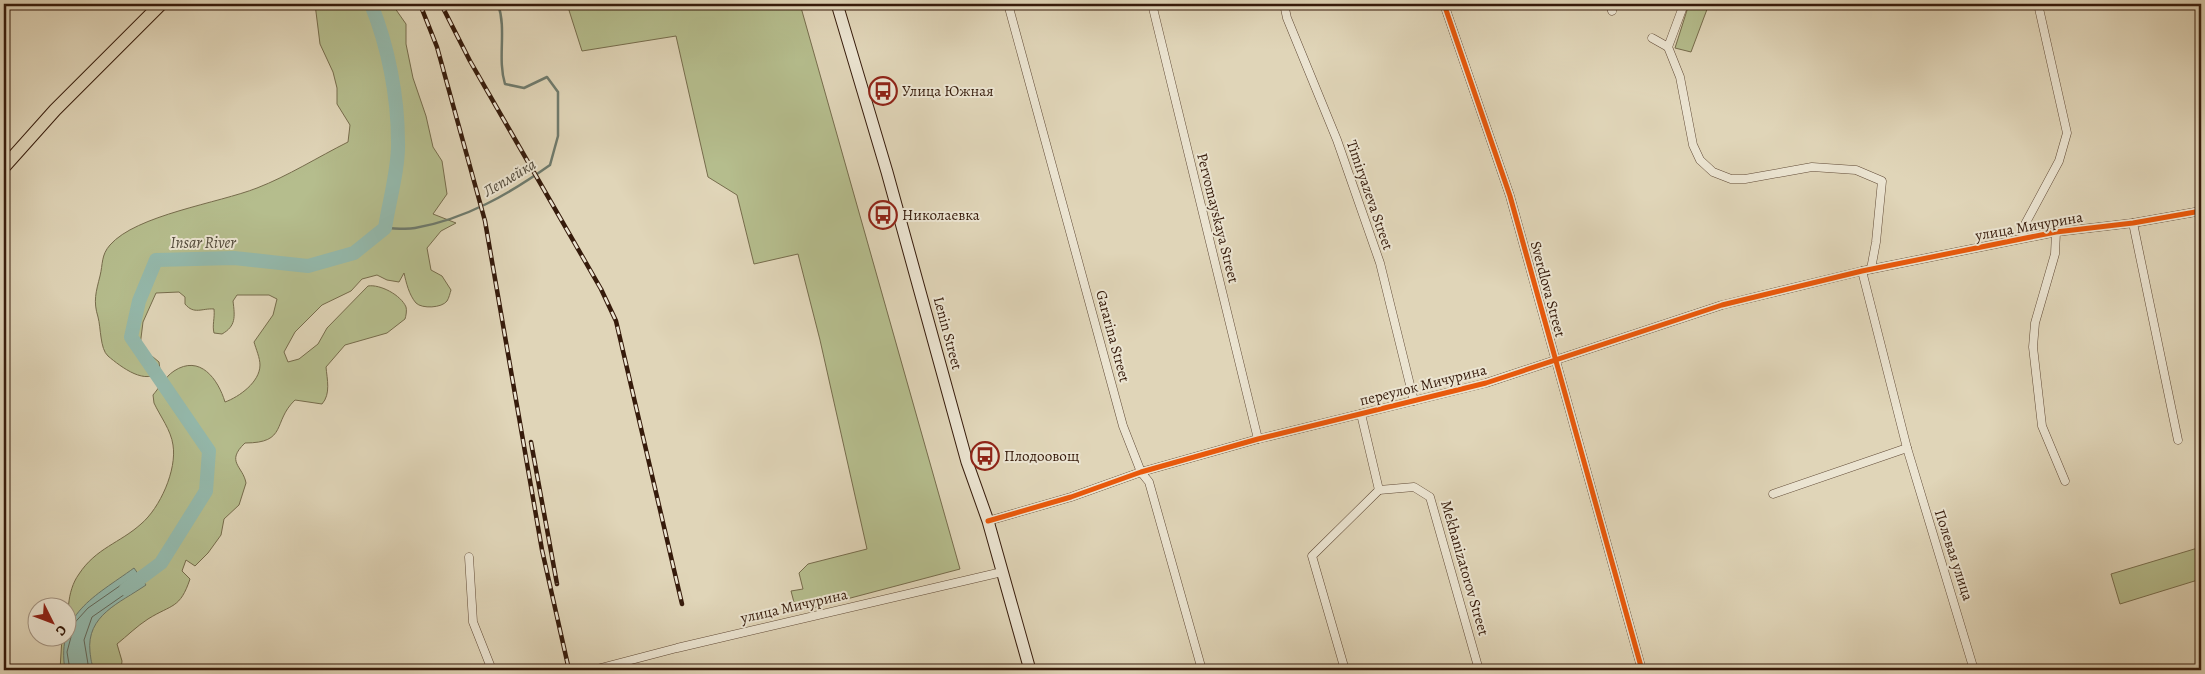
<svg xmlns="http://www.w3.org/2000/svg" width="2205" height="674" font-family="Alegreya,serif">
<rect width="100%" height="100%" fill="#e0d5b8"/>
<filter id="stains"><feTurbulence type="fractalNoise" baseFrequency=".004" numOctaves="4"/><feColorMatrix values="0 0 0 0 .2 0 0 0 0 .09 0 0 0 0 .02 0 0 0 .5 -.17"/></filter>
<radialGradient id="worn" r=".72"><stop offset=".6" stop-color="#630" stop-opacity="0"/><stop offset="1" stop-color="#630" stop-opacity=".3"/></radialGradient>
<g fill="#b5bd8d" stroke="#766c4c">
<path d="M315,4H392L406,24V44L413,78L426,116L433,147L442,161L447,194L433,214L456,223L441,231L427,248L431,270L442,276L451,290C450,293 449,298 447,301C442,308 422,309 416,303C409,295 406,282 404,273L399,282L387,280L377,275L362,279L351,291L322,305L295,332L284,352L288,362L299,359L318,344L327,328L368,286C380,284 401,295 406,307C407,310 406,316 405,319L387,333L345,345L326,367C327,379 331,394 322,404L295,400C272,422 288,443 245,443C225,462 243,466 246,483L239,505L224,519L221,535L208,553L195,566L186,560L182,571L190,579C180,609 172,604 148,619C137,626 127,636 117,644L122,661L121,670H60L62,637L68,636C68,616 66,592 79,574C96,548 120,543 141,524C160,508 177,470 173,445C171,430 160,416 154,403L153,395C159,388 165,377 174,371C200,354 218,379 225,402C239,397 260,382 260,365C260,358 256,349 254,342L273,315L277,299L269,295H237L233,301C235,317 236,326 222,334L214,333C212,325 215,318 214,309C202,308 194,315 185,304V297L179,292L156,293L143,322L140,346L159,362L160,370C147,387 121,367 108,356C100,349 101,328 98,317C93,301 96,292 100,276C103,264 101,255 110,245C136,215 219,203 257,188C288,176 318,157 348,142L350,125L337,104V88L333,72L320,44Z"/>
<polygon points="567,4 800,4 960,569 809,609 795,606 791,591 803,589 799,573 808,564 867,549 820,340 798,254 754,264 737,195 708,177 676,36 582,51"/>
<polygon points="1689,4 1709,4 1691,52 1675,48"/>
<polygon points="2201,547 2201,579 2120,604 2111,574"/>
</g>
<path fill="#94b9ac" stroke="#6e7a6c" d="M134,568L146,585C120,603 86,615 90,652C91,659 91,664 95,670H65C56,614 94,597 134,568Z"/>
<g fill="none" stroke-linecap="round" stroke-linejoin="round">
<polyline stroke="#656a5c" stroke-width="1" points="70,670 67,652 71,637 68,630 88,608 134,576 138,585 92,617 84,640 89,670"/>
<path stroke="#6e7a6c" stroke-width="2.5" d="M385,228C394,228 406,230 415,228C466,219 509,194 550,165L558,136V92L547,77L524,88L505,84C497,58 507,30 498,4"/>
<path stroke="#94b9ac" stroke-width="14" d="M126,589L161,563L206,491L209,451L131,337L139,301L156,260L234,258L308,266L354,253L385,228C389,202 399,167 398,142C398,96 388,46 371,4"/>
<defs>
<g id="minor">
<polyline points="1008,4 1123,426 1141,472 1149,482 1202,670"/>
<polyline points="1152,4 1258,439"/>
<polyline points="1284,4 1287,18 1337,140 1380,263 1414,401"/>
<polyline points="1444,4 1510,196 1642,670"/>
<polyline points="1610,4 1612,11"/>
<polyline points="1684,4 1668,47 1680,77 1693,145 1700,160 1713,172 1731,179 1745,179 1812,167 1856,170 1882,181 1876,242 1871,269"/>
<polyline points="1652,38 1668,47"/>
<polyline points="2133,223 2178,440"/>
<polyline points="2056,232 2055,254 2035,323 2033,347 2042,426 2065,481"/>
<polyline points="2023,238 2023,228 2059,161 2067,133 2038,4"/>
<polyline points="1862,271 1907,448 1974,670"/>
<polyline points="1361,414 1379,490"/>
<polyline points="1379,490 1414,487 1430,497 1479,670"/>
<polyline points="1773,494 1907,448"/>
<polyline points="988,521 1071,497 1141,472 1258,439 1486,383 1722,305 1862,271 2056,232 2133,223 2201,211"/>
<polyline points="469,557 473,622 492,670"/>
<polyline points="593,670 677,648 1002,572"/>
<polyline points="1345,670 1312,556 1379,490"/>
</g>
<polyline id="secondary" points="837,4 887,172 967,462 988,521 1030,670"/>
<polyline id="primary" points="4,167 55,110 161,4"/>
</defs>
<use href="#minor" stroke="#604a36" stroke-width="9"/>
<use href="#secondary" stroke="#361b0b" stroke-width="13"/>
<use href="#primary" stroke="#361b0b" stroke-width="14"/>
<use href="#minor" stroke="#ebe4d1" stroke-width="8"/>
<use href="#secondary" stroke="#ebe4d1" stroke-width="11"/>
<use href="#primary" stroke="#e0d5b8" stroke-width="12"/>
<defs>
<g id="rail">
<polyline points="420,4 437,47 485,221 542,550 569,670"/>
<polyline points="441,4 470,61 601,289 616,321 682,604"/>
<polyline points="531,442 557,584"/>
</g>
</defs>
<use href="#rail" stroke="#361b0b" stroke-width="4.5"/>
<use href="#rail" stroke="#ebe4d1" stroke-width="2.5" stroke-dasharray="8" stroke-linecap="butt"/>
<defs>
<g id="cycleway">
<polyline points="1444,4 1510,196 1642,670"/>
<polyline points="988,521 1071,497 1141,472 1258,439 1486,383 1722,305 1862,271 2056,232 2133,223 2201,211"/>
</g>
</defs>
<use href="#cycleway" stroke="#ebe4d1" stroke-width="8"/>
<use href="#cycleway" stroke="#e8590c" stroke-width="5"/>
</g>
<defs>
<symbol id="bus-ring" viewBox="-11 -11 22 22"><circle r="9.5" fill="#ebe4d1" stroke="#8f2418" stroke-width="1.5"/><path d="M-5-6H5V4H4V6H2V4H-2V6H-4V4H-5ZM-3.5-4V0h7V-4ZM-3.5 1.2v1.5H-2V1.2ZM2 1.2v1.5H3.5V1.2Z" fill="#8f2418"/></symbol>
</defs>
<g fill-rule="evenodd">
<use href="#bus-ring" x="867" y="75" width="32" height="32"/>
<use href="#bus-ring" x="867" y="199" width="32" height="32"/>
<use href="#bus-ring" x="969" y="440" width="32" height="32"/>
</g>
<g text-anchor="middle" stroke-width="4" stroke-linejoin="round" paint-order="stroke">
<g font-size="15" fill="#361b0b" stroke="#ebe4d1" text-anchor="start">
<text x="902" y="96">Улица Южная</text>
<text x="902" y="220">Николаевка</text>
<text x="1004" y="461">Плодоовощ</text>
</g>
<g font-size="15" fill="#361b0b" stroke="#ebe4d1">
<text transform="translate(1370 195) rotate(71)" y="5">Timiryazeva Street</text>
<text transform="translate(1218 218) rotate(76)" y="5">Pervomayskaya Street</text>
<text transform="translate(2029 226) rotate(-10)" y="5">улица Мичурина</text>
<text transform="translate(1548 289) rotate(75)" y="5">Sverdlova Street</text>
<text transform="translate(948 333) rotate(75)" y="5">Lenin Street</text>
<text transform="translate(1113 336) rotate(75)" y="5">Gararina Street</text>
<text transform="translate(1423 385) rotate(-14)" y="5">переулок Мичурина</text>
<text transform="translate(1954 555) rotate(72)" y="5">Полевая улица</text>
<text transform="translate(1465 568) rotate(74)" y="5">Mekhanizatorov Street</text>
<text transform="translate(794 606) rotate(-13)" y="5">улица Мичурина</text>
</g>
<g font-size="16" font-style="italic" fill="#524a3b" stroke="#ebe4d1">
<text transform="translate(509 177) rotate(-31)" y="6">Леплейка</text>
<text x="203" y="248">Insar River</text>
</g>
</g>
<rect width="2205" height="674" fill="none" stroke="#e0d5b8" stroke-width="20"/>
<rect x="5" y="5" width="2195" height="664" fill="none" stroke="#361b0b" stroke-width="2.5"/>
<rect x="10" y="10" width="2185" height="654" fill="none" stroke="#361b0b"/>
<g transform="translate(52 622) rotate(132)"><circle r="24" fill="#ebe4d1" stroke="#a39482"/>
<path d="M0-4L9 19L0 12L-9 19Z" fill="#8f2418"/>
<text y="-8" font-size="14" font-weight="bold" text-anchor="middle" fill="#361b0b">С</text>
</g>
<rect width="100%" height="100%" filter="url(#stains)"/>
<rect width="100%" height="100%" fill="url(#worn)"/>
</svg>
